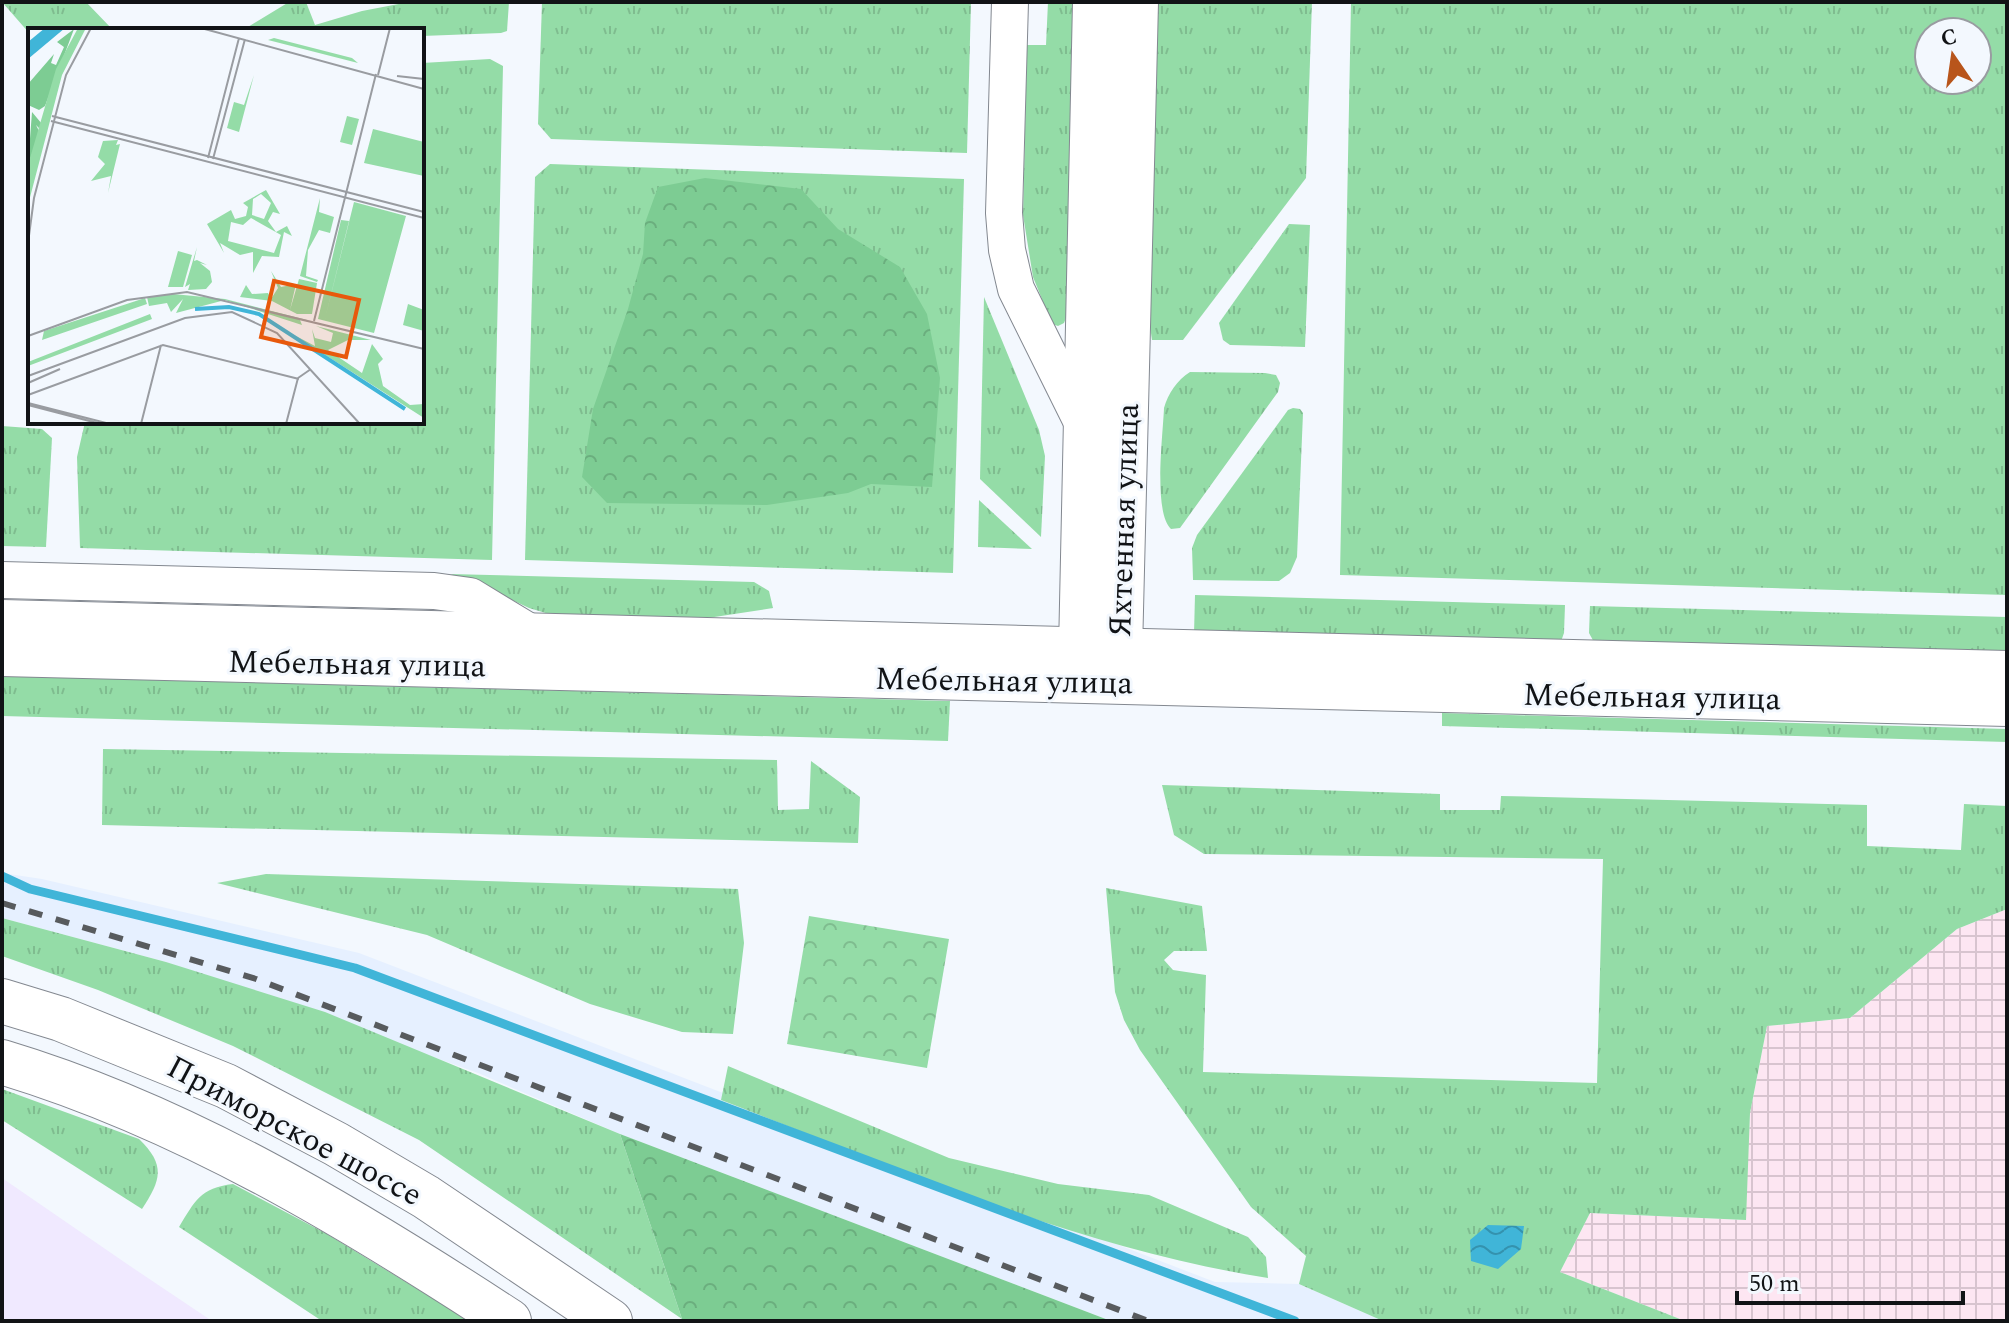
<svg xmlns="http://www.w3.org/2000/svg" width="2009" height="1323" font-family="Spectral,serif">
<defs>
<pattern id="industrial-grid" width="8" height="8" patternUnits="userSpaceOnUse" patternTransform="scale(2)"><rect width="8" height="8" fill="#fde6f2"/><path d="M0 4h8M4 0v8" fill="none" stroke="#d8c4cf"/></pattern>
<pattern id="grass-tufts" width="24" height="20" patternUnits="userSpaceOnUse" patternTransform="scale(2)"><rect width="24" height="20" fill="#94dca7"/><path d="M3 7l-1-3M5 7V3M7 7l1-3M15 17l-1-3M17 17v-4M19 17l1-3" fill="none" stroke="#7fbc8f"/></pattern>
<pattern id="forest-crowns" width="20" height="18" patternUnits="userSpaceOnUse" patternTransform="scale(2)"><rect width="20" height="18" fill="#7dcc93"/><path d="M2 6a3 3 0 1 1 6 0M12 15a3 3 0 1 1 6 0" fill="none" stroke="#6bae7e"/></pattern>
<pattern id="park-crowns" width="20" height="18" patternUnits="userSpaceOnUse" patternTransform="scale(2)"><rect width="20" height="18" fill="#94dca7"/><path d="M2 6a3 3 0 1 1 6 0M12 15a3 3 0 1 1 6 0" fill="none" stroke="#7fbc8f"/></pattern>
<pattern id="water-waves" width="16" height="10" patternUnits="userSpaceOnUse" patternTransform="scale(2)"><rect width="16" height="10" fill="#40b5d8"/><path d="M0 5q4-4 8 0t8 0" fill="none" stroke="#3492ae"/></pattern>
</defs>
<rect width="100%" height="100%" fill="#f3f8fe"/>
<polygon fill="#f0e9ff" points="2,1178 130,1266 212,1321 2,1321"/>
<polygon fill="url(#industrial-grid)" points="2007,909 2007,1321 1685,1321 1560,1272 1590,1213 1745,1220 1750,1113 1767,1026 1850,1018 1957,929"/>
<polygon fill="#e6f0ff" points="2,873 42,879 359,953 1215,1282 1299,1284 1383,1321 1111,1321 620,1134 478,1073 166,962 2,918"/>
<g fill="url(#grass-tufts)" fill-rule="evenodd">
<polygon points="2,2 86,2 113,30 30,30 30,34"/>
<polygon points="289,2 306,2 315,25 362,11 409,2 509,2 507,31 501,33 422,36 422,30 243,30"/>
<polygon points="542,2 971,2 967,153 551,139 538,124"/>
<polygon points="1048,2 1074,2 1066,318 1064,323 1058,326 1052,324 1033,277 1023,215 1027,45 1046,45"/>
<polygon points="1146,2 1312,2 1306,178 1183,340 1152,340 1139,253"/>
<path d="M1351,2H2007V595L1340,575ZM1929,32H1977V80H1929Z"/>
<polygon points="490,59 503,66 492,560 80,548 77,457 85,422 422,422 422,63"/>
<polygon points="550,164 964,179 953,573 525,560 535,177"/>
<polygon points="1289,224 1310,225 1305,347 1230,345 1223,340 1219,323"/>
<polygon points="984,297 1039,430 1045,456 1041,537 980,479"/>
<path d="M1190,372L1265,373L1276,375L1280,383L1278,392L1180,528L1171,529C1153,512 1163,435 1164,408C1168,394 1177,380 1190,372Z"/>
<polygon points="1293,408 1300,409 1303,413 1297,557 1290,573 1279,581 1193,580 1192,548 1197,535 1288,410"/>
<polygon points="2,426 42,429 52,438 46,547 2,546"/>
<polygon points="979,500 1032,549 978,547"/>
<polygon points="450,574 754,582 769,591 773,608 688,621 559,617 529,608 475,582"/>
<polygon points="1195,595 1565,605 1564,633 1560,644 1194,634"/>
<polygon points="1590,606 2007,617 2007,655 1595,644 1589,633"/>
<polygon points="2,676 950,701 948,741 2,716"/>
<polygon points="1442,713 2007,729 2007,742 1442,726"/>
<polygon points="103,749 777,760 778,810 809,809 811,761 860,797 858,843 102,825"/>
<polygon points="1162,785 1440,794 1440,810 1500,810 1501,796 1867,805 1867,846 1961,850 1964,804 2007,806 2007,909 1957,929 1850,1018 1767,1026 1750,1113 1746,1220 1590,1213 1560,1272 1685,1321 1383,1321 1299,1284 1306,1256 1251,1207 1140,1050 1124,1020 1115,992 1106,888 1202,906 1207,951 1174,951 1164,960 1173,970 1206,975 1203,1072 1597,1083 1603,859 1204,854 1174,835"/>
<polygon points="266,874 738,889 744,943 733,1034 682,1032 590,1004 427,935 217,883"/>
<polygon points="2,918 166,962 325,1012 620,1134 682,1319 419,1140 233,1046 98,990 2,956"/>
<path d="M728,1066L949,1158L1058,1184L1149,1195L1248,1237L1266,1257L1268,1278C1078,1248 899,1169 721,1100Z"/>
<path d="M2,1089L139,1139C166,1165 161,1180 142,1209L2,1120Z"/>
<path d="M233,1184L327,1234L470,1321H322L179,1227C195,1201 200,1188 233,1184Z"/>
</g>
<g fill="url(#forest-crowns)">
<polygon points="705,178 801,189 838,229 900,267 927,314 940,378 932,487 871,484 848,493 767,505 607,503 582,477 593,409 628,309 643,254 645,223 658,187"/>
<polygon points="620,1134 1111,1321 686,1321 682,1319"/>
</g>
<polygon fill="url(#park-crowns)" points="809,916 949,939 927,1068 787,1044"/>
<polygon fill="url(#water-waves)" points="1488,1225 1524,1226 1521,1249 1498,1269 1471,1261 1470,1240"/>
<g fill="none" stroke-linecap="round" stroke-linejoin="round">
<polyline stroke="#40b5d8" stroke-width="9" points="2,876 30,889 355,968 1295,1321"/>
<defs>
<g id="street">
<polyline points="1010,2 1004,213 1007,250 1016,289 1085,428"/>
<polyline points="2,580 434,591 470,596 536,636"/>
</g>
<g id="secondary">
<polyline points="2,622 2007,673"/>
<polyline points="2,654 2007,704"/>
<polyline points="1095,673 1081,650 1095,2"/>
<polyline points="1104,677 1120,651 1136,2"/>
</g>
<g id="primary">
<polyline points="2,1001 61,1019 226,1086 336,1144 426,1197 610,1321"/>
<path d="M2,1062C185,1117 350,1217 509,1321"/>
</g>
</defs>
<use href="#street" stroke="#838890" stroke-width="38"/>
<use href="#secondary" stroke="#838890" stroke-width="46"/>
<use href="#primary" stroke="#838890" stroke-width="46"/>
<use href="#street" stroke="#fff" stroke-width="36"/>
<use href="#secondary" stroke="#fff" stroke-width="44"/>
<use href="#primary" stroke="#fff" stroke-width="44"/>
<polyline stroke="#585b5e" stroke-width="6" stroke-dasharray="14 14" stroke-linecap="butt" points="2,903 256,979 1148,1321"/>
</g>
<g text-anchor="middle" stroke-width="6" stroke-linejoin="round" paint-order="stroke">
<g font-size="32" fill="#111316" stroke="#f3f8fe">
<text transform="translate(1123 520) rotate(-88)" y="11">Яхтенная улица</text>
<text transform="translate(357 663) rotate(1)" y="11">Мебельная улица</text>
<text transform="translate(1004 680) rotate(1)" y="11">Мебельная улица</text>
<text transform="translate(1652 696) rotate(1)" y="11">Мебельная улица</text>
<text transform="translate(295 1130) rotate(28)" y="11">Приморское шоссе</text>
</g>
</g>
<g transform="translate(28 28)">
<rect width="396" height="396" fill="#f3f8fe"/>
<path d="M246,10L324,30L330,35L240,12ZM226,47L211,104L199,100L206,74L216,77ZM319,88L331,91L324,117L312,114ZM345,101L396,114V148L336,135ZM90,112L88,117L92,116L80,165L83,148L63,153L77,136L70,129L75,113ZM238,162L252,186L245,184L240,193L248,204L259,198L264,208L256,204L251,229L234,228L225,245V224L212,227L192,215L196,225L179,196L203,182L207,191L218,188L220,179L215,175ZM233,166L243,175L236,191L224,187L225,171ZM223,190L253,207L246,225L200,213L203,194L215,197ZM292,170L291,184L306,189L302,205L291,202L280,222L278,248L290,252L289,254L272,248ZM326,174L378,188L346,305L290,291L313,192L321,193L297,291ZM169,219L166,233L169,232L179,237L172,235L182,243L184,254L178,261L160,262L162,256L157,259ZM150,223L164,227L155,259H140ZM243,243L253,259L268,256L262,282L271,251L289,255L284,286H269L244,273L212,269L218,257L224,266L240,265L243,271L250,260ZM145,266L197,271L279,292H272L274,297L197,272L148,285L155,271L143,284L139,275L121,278L119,269ZM117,270L119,276L14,312L16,303ZM380,276L396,282V316V303L375,297ZM122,286L124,291L0,338V334ZM288,298L343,312H320L300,322L334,345L344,316L355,331L350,336L355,358L382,377L396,376V390L266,307L287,318L284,301L287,310L303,314L305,305Z" fill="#94dca7" fill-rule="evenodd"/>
<path d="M46,1L17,78L11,82L0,77V56L26,26L23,35L28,37L36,19L29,14ZM4,84L14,96L13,102L8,97L12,105L0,137Z" fill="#7dcc93"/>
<path d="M50,0H58L34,47L0,177V137L28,41Z" fill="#94dca7"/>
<path d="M17,0H37L0,31V14Z" fill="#40b5d8"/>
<path fill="none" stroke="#40b5d8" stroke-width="4" d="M167,281L201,279L231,286L377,381"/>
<path fill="none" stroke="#999ca1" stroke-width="2" d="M173,0L396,61M350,47L362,0M369,48L396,51M24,88L396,184M23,93L396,190M180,130L211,10M185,131L217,11M0,215L6,170L38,47L63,0M286,293L348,46M0,308L99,272L159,264L396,321M0,348L157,290L204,284L249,305L332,396M0,355L32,341M0,367L135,317L271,351M0,375L82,396M0,377L73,396M113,396L133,317M258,396L270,350L283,341"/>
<path fill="#e8590c" fill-opacity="0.15" stroke="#e8590c" stroke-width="4" d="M246,253L331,272L318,329L233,309Z"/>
<rect width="396" height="396" fill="none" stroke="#111316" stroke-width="4"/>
</g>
<rect width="2009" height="1323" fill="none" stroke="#111316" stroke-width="8"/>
<g transform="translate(1953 56) rotate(347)"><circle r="38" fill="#f3f8fe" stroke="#999ca1" stroke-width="2"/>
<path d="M0-6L14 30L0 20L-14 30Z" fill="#b8551b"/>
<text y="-12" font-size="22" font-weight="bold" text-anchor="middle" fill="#111316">С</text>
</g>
<path d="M1737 1291v12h226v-12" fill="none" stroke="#111316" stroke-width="4"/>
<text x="1749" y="1291" font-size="24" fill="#111316" stroke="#f3f8fe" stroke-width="6" paint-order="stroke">50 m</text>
</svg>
